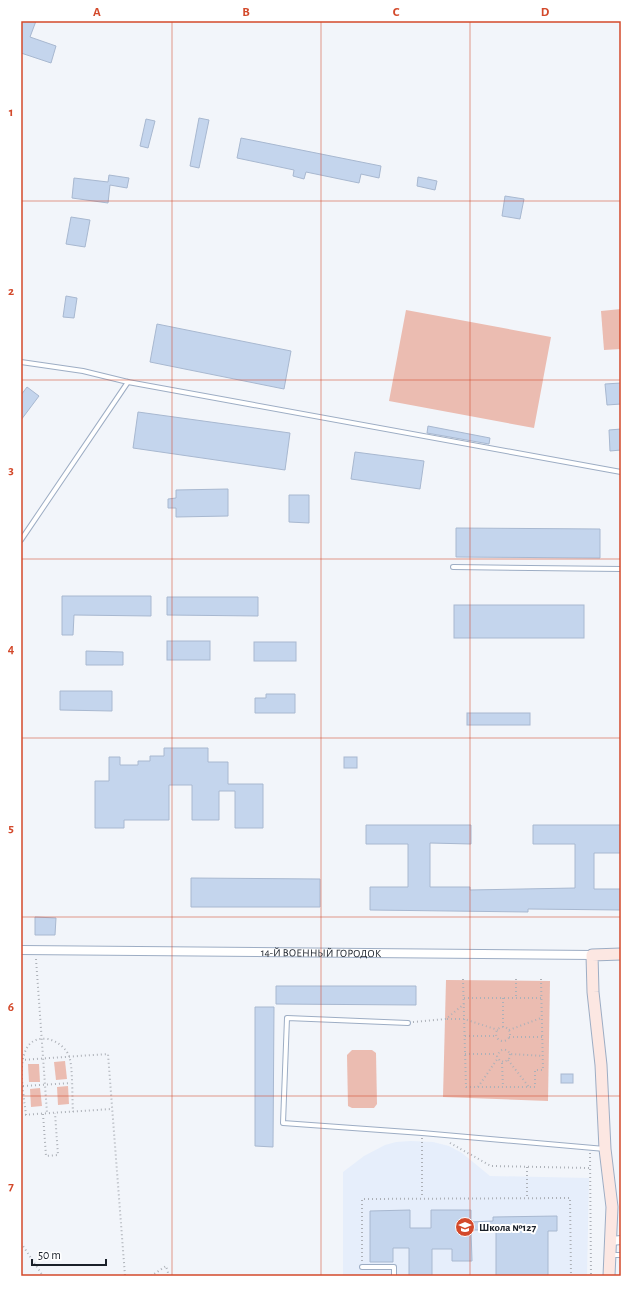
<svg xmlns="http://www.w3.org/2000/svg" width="642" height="1297" font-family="'Alegreya Sans',sans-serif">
<rect width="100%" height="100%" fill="#f2f5fa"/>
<polygon fill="#e6eefb" points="411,1141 433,1142 449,1146 462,1153 490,1176 589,1178 587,1276 343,1276 343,1172 364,1156 385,1145 396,1142"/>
<g fill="#ebbcb1">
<polygon points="621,309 621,349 604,350 601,311"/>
<polygon points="406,310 551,337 534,428 389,401"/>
<polygon points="446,980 550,981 548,1101 443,1097"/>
<polygon points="352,1050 372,1050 376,1053 377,1104 374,1108 352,1108 348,1106 347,1055"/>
<polygon points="65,1061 67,1079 56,1080 54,1062"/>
<polygon points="28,1064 39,1064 40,1082 29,1082"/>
<polygon points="68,1086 69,1104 58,1105 57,1087"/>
<polygon points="40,1088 42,1106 31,1107 30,1089"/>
</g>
<g fill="#c4d5ed" stroke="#a8b8d0">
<polygon points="21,21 36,21 30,37 56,46 51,63 21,53"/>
<polygon points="199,118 209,120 199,168 190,166"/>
<polygon points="146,119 155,121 148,148 140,146"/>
<polygon points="241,138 381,166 379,178 361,174 359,183 306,172 304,179 293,176 294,170 237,158"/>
<polygon points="109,175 129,178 127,188 110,185 108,203 72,198 74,178 108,182"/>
<polygon points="418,177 437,181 435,190 417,186"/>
<polygon points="505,196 524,199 520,219 502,216"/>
<polygon points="71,217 90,220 85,247 66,244"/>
<polygon points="66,296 77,298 74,318 63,317"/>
<polygon points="157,324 291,351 284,389 150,362"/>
<polygon points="621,383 621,404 607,405 605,384"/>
<polygon points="27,387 39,396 21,420 21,395"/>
<polygon points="138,412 290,433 285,470 133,448"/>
<polygon points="428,426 490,438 489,444 427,433"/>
<polygon points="621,429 621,450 610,451 609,430"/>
<polygon points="355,452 424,461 420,489 351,479"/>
<polygon points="228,489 228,516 176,517 176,508 168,508 168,499 176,498 176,490"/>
<polygon points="289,495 309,495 309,523 289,522"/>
<polygon points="456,528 600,529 600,558 456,557"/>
<polygon points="62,596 151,596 151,616 74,615 73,635 62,635"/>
<polygon points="167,597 258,597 258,616 167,615"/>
<rect x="454" y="605" width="130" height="33"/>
<rect x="167" y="641" width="43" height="19"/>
<rect x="254" y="642" width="42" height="19"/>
<polygon points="86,651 123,652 123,665 86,665"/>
<polygon points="60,691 112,691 112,711 60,710"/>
<polygon points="266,694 295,694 295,713 255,713 255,698 266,698"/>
<rect x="467" y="713" width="63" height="12"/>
<polygon points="164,748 208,748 208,762 228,762 228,784 263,784 263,828 235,828 235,791 219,791 219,820 192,820 192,785 169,785 169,820 124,820 124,828 95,828 95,781 109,781 109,757 120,757 120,765 138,765 138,761 150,761 150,756 164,756"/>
<rect x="344" y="757" width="13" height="11"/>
<polygon points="366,825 471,825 471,844 430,843 430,887 470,887 470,890 575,888 575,844 533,844 533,825 621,825 621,853 594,853 594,889 621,889 621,910 528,909 528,912 370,910 370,887 408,887 408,844 366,844"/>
<polygon points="191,878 320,879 320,907 191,907"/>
<polygon points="35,917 56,918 55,935 35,935"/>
<polygon points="276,986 416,986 416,1005 276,1004"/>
<polygon points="255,1007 274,1007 273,1147 255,1146"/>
<rect x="561" y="1074" width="12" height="9"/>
<polygon points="410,1210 410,1228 431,1228 431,1210 471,1210 471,1222 493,1221 493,1217 557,1216 557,1231 548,1231 548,1276 496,1276 496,1232 493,1232 493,1230 471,1230 472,1261 452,1261 452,1249 432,1249 432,1276 409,1276 409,1248 393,1248 393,1262 370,1262 370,1211"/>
</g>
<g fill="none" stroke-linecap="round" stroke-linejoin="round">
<defs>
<g id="lane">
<polyline points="21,362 83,371 128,382 621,472"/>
<polyline points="21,540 128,382"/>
<polyline points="453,567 621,569"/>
<polyline points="408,1023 287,1018 283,1123 422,1133 605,1149"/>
<polyline points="611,1255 621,1255"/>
<polyline points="362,1267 394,1267 394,1276"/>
</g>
<g id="street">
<path id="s1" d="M21,950L592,955"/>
<polyline points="611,1241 621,1240"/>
</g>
<polyline id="secondary" points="609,1276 612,1207 605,1149 601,1065 593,992 592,955 621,954"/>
</defs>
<use href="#lane" stroke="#9dadc4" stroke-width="6"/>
<use href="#street" stroke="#9dadc4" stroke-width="10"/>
<use href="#secondary" stroke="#9dadc4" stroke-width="13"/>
<g stroke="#adb1b8" stroke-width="2" stroke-dasharray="1 3" stroke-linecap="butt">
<polyline points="36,959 47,1113"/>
<polyline points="463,979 466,1087 535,1087 535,1070 543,1070 541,979"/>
<polyline points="516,979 516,998"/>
<polyline points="464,998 541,998"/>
<polyline points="503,998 503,1027"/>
<polyline points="447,1019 464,1019 498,1030"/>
<polyline points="413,1022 446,1019 464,1004"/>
<circle cx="503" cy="1034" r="7"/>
<polyline points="509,1030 541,1018"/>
<polyline points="465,1036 497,1036"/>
<polyline points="509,1037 542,1037"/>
<polyline points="465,1054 497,1054"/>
<path d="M510,1054L509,1059L504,1062L500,1061L497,1056L500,1051C504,1048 508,1050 510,1054L543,1056"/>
<polyline points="21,1060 108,1054 125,1276"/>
<polyline points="508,1060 529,1087"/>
<polyline points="502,1063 503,1087"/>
<polyline points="23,1086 71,1083"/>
<polyline points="478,1087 498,1058"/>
<polyline points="43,1114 46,1156 58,1155 55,1113"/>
<polyline points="21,1115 111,1109"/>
<path d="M26,1115C24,1094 10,1034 48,1039C57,1041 66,1048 69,1056C73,1066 72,1099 73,1112"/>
<polyline points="422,1138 422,1198"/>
<polyline points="450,1143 491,1166 590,1168"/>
<polyline points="590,1153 591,1276"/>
<polyline points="527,1167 527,1197"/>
<polyline points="21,1243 43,1276"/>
<polyline points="362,1261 362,1199 570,1198 571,1276"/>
<polyline points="151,1276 166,1266 169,1276"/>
</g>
<use href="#lane" stroke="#fff" stroke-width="4"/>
<use href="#street" stroke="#fff" stroke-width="8"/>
<use href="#secondary" stroke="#fce7e2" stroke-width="11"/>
</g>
<path fill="none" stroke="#d3492b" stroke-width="1" stroke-opacity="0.55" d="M172,21V1276M321,21V1276M470,21V1276M21,201H621M21,380H621M21,559H621M21,738H621M21,917H621M21,1096H621"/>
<defs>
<symbol id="school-disc" viewBox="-11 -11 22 22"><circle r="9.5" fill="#d3492b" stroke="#fff"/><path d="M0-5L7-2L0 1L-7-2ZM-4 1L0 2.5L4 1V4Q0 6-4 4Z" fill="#fff"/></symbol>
</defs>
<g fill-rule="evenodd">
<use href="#school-disc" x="454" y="1216" width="22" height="22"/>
</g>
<g text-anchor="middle" stroke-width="4" stroke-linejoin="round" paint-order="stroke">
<g font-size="11" fill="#1a2029" stroke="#fff">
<text dy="4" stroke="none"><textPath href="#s1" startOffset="300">14-Й ВОЕННЫЙ ГОРОДОК</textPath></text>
</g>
<g font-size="11" font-weight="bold" fill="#1a2029" stroke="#fff" text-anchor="start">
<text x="479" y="1231">Школа №127</text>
</g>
</g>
<rect width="642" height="1297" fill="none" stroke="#ffffff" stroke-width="44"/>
<path d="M32 1259v6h74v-6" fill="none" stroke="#1a2029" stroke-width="2"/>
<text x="38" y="1259" font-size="12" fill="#1a2029" stroke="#ffffff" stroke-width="3" paint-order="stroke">50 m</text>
<rect x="22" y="22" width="598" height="1253" fill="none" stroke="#d3492b" stroke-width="1.5"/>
<g font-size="13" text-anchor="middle" font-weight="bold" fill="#d3492b">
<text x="97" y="16">A</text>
<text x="246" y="16">B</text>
<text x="396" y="16">C</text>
<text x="545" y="16">D</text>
<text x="11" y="116">1</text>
<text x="11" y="295">2</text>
<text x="11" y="474">3</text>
<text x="11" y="653">4</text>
<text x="11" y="832">5</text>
<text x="11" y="1011">6</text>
<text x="11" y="1190">7</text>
</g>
</svg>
